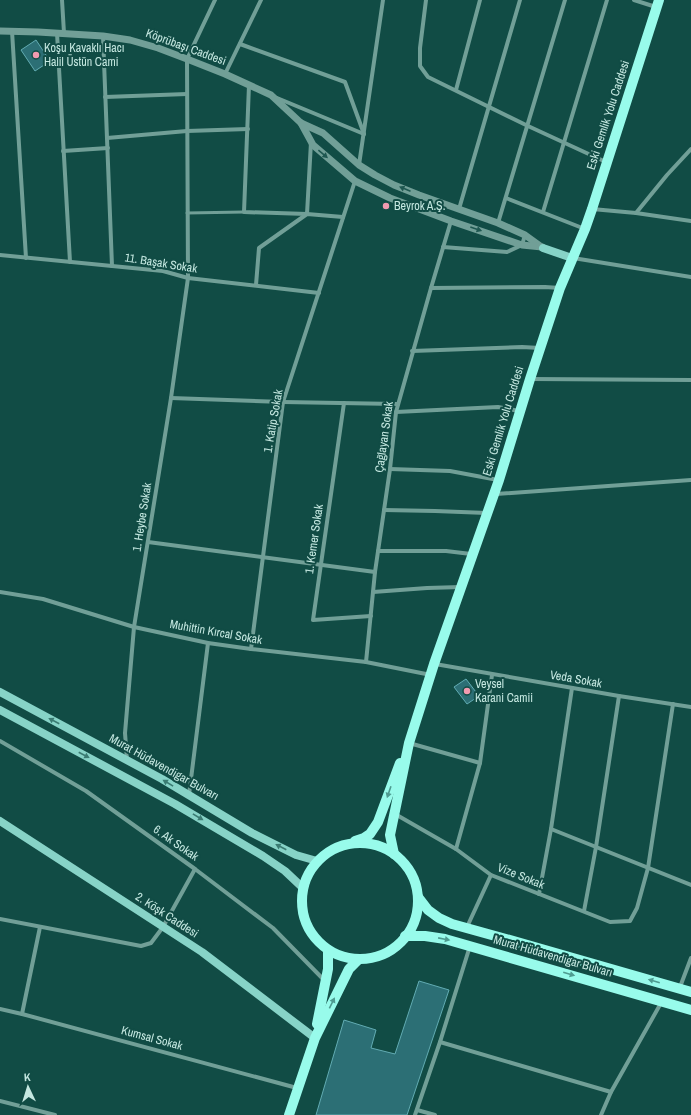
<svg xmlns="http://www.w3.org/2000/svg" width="691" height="1115" font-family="'Archivo Narrow',sans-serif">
<rect width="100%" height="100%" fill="#114c45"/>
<g fill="#2c6f75" stroke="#62acb3">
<polygon points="36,40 50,61 35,71 21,50"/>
<polygon points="466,679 479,696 467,704 454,687"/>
<polygon points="419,981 449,990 407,1115 316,1115 344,1020 376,1030 371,1048 395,1054"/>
</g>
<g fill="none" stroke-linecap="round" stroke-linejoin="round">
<polyline stroke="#719f97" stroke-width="3" points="187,213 244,212"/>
<g stroke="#719f97" stroke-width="4">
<polyline points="62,0 64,33"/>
<polyline points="426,0 420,48 420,66 428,77 528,126 606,162"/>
<polyline points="634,0 656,7"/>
<polyline points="12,31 26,258"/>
<polyline points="57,33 70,262"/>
<polyline points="103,36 112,266"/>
<polyline points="240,44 345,82 364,134"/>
<polyline points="225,74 261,0"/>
<polyline points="249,85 244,212 307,214 311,142"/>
<polyline points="456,90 480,0"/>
<polyline points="105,97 187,94"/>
<polyline points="277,98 364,134"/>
<polyline points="107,138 187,131 248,129"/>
<polyline points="63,151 108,148"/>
<polyline points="359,165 383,0"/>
<polyline points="506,198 585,229"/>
<polyline points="459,209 520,0"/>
<polyline points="592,209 636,213 691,221"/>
<polyline points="543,212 607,0"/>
<polyline points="636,213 667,175 691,149"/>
<polyline points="498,223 565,0"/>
<polyline points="443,247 507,252 522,245 525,235"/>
<polyline points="0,255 163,271 188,278 319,293"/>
<polyline points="573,258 691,277"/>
<polyline points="256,285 259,248 307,214 343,217"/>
<polyline points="431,288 545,287 560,288"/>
<polyline points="412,351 522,347 540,348"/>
<polyline points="530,379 691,380"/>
<polyline points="171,398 283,402 397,404"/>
<polyline points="344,403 313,620 371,616"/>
<polyline points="396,412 498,407 519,411"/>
<polyline points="390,469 450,471 498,480"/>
<polyline points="496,494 691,480"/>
<polyline points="384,510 435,511 487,513"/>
<polyline points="148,542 375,572"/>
<polyline points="378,551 446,551 471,554"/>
<polyline points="0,592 43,599 134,627 208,643 251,649 366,662 431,675"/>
<polyline points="373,592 427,588 461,587"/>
<polyline points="251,649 283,402 355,181"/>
<polyline points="366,662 375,572 390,469 396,412 431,288 451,221"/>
<polyline points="435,664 619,696 691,707"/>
<polyline points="0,741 86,791 195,869 273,928 325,981"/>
<polyline points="409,743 480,763"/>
<polyline points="127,760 125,733 134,627 171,398 188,278 187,59 215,0"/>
<polyline points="189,795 208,643"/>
<polyline points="395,814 456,849 491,875 610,922 630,921 637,908 648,868 673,704"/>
<polyline points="551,829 691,885"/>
<polyline points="456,849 480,763 492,675"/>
<polyline points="539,894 551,829 572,688"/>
<polyline points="584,911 596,847 619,696"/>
<polyline points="0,919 141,946 151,943 163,927 195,869"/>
<polyline points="467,927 491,875"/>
<polyline points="680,987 691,958"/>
<polyline points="0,1009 22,1014 297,1088"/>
<polyline points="22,1014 40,927"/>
<polyline points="440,1042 611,1092"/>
<polyline points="0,1101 55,1115"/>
<polyline points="417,1110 435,1115"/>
<polyline points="415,1115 440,1042 470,946"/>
<polyline points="601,1115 611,1092 661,1003"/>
</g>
<g stroke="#719f97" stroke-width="7">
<polyline points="0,31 38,32 103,36 130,40 158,48 187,59 225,74 271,95 301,123 323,133 359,165 375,175 394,185 419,195 498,223 525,235 543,248"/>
<polyline points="301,123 313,145 355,181 390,198 451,221 522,245 542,247"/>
</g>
<g stroke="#87d3c7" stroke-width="8">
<polyline points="543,248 572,258"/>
<polyline points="0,692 162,779 252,833 296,855 317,861"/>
<polyline points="0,710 175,804 263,856 285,871 303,888"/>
<polyline points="0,821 202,952 315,1038"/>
</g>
<g stroke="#98fbeb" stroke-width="10">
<polyline points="355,841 364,838 370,834 378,822 400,763"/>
<circle cx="360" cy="901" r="58"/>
<polyline points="394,854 390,835 409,743 434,664 499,480 530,379 560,288 585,229 592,209 659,0"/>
<polyline points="418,897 428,910 439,918 452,924 506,939 691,992"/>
<polyline points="405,936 425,936 445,939 691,1010"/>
<polyline points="317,1024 328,969 328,950"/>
<polyline points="289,1115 315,1038 349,969 359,959"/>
</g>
</g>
<defs><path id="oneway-solid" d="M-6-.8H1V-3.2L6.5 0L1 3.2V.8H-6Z"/></defs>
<g fill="#1f5851">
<use href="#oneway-solid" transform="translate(323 154) rotate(40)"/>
<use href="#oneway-solid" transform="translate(405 189) rotate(-157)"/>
<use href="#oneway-solid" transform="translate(476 229) rotate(19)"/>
</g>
<g fill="#3a7b72">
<use href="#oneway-solid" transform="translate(54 721) rotate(-152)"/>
<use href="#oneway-solid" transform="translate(84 755) rotate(28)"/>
<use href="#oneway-solid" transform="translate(168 783) rotate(-149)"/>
<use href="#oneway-solid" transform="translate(198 817) rotate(31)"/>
<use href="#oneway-solid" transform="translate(281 847) rotate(-153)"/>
</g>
<g fill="#4e9b90">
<use href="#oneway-solid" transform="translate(389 792) rotate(109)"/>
<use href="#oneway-solid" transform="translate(444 939) rotate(11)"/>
<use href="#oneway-solid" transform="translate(569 974) rotate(16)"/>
<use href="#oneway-solid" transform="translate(654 981) rotate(-164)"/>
<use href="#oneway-solid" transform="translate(332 1003) rotate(-64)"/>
</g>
<g fill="#f29ab0" stroke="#114c45" stroke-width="1.5">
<circle cx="36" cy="55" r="4"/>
<circle cx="386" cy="206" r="4"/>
<circle cx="467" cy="691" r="4"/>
</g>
<g text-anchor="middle" stroke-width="4" stroke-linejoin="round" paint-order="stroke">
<g font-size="12" fill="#c5e8e1" stroke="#114c45">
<text transform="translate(186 47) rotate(20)" y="4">Köprübaşı Caddesi</text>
<text transform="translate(608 115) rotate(-72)" y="4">Eski Gemlik Yolu Caddesi</text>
<text transform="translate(161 263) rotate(9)" y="4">11. Başak Sokak</text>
<text transform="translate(273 421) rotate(-80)" y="4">1. Katip Sokak</text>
<text transform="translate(503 421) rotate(-73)" y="4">Eski Gemlik Yolu Caddesi</text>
<text transform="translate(384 437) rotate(-82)" y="4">Çağlayan Sokak</text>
<text transform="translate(142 517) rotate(-81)" y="4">1. Heybe Sokak</text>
<text transform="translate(314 539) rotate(-82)" y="4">1. Kemer Sokak</text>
<text transform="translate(216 632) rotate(10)" y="4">Muhittin Kırcal Sokak</text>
<text transform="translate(576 679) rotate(10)" y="4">Veda Sokak</text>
<text transform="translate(164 767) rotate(29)" y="4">Murat Hüdavendigar Bulvarı</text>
<text transform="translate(176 843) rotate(35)" y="4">6. Ak Sokak</text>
<text transform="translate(521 876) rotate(22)" y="4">Vize Sokak</text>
<text transform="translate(167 915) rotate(33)" y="4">2. Köşk Caddesi</text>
<text transform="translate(553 956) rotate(16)" y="4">Murat Hüdavendigar Bulvarı</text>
<text transform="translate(152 1038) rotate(15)" y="4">Kumsal Sokak</text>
</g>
<g font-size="12" fill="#c5e8e1" stroke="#114c45" text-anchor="start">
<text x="44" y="52">Koşu Kavaklı Hacı<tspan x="44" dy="14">Halil Üstün Cami</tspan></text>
<text x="394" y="210">Beyrok A.Ş.</text>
<text x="475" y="688">Veysel<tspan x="475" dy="14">Karani Camii</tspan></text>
</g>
</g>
<g transform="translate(28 1087) rotate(356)" stroke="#114c45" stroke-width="3" paint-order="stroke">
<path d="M0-3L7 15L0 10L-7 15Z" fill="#c5e8e1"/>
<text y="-6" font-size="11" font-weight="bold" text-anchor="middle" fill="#c5e8e1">K</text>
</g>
</svg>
